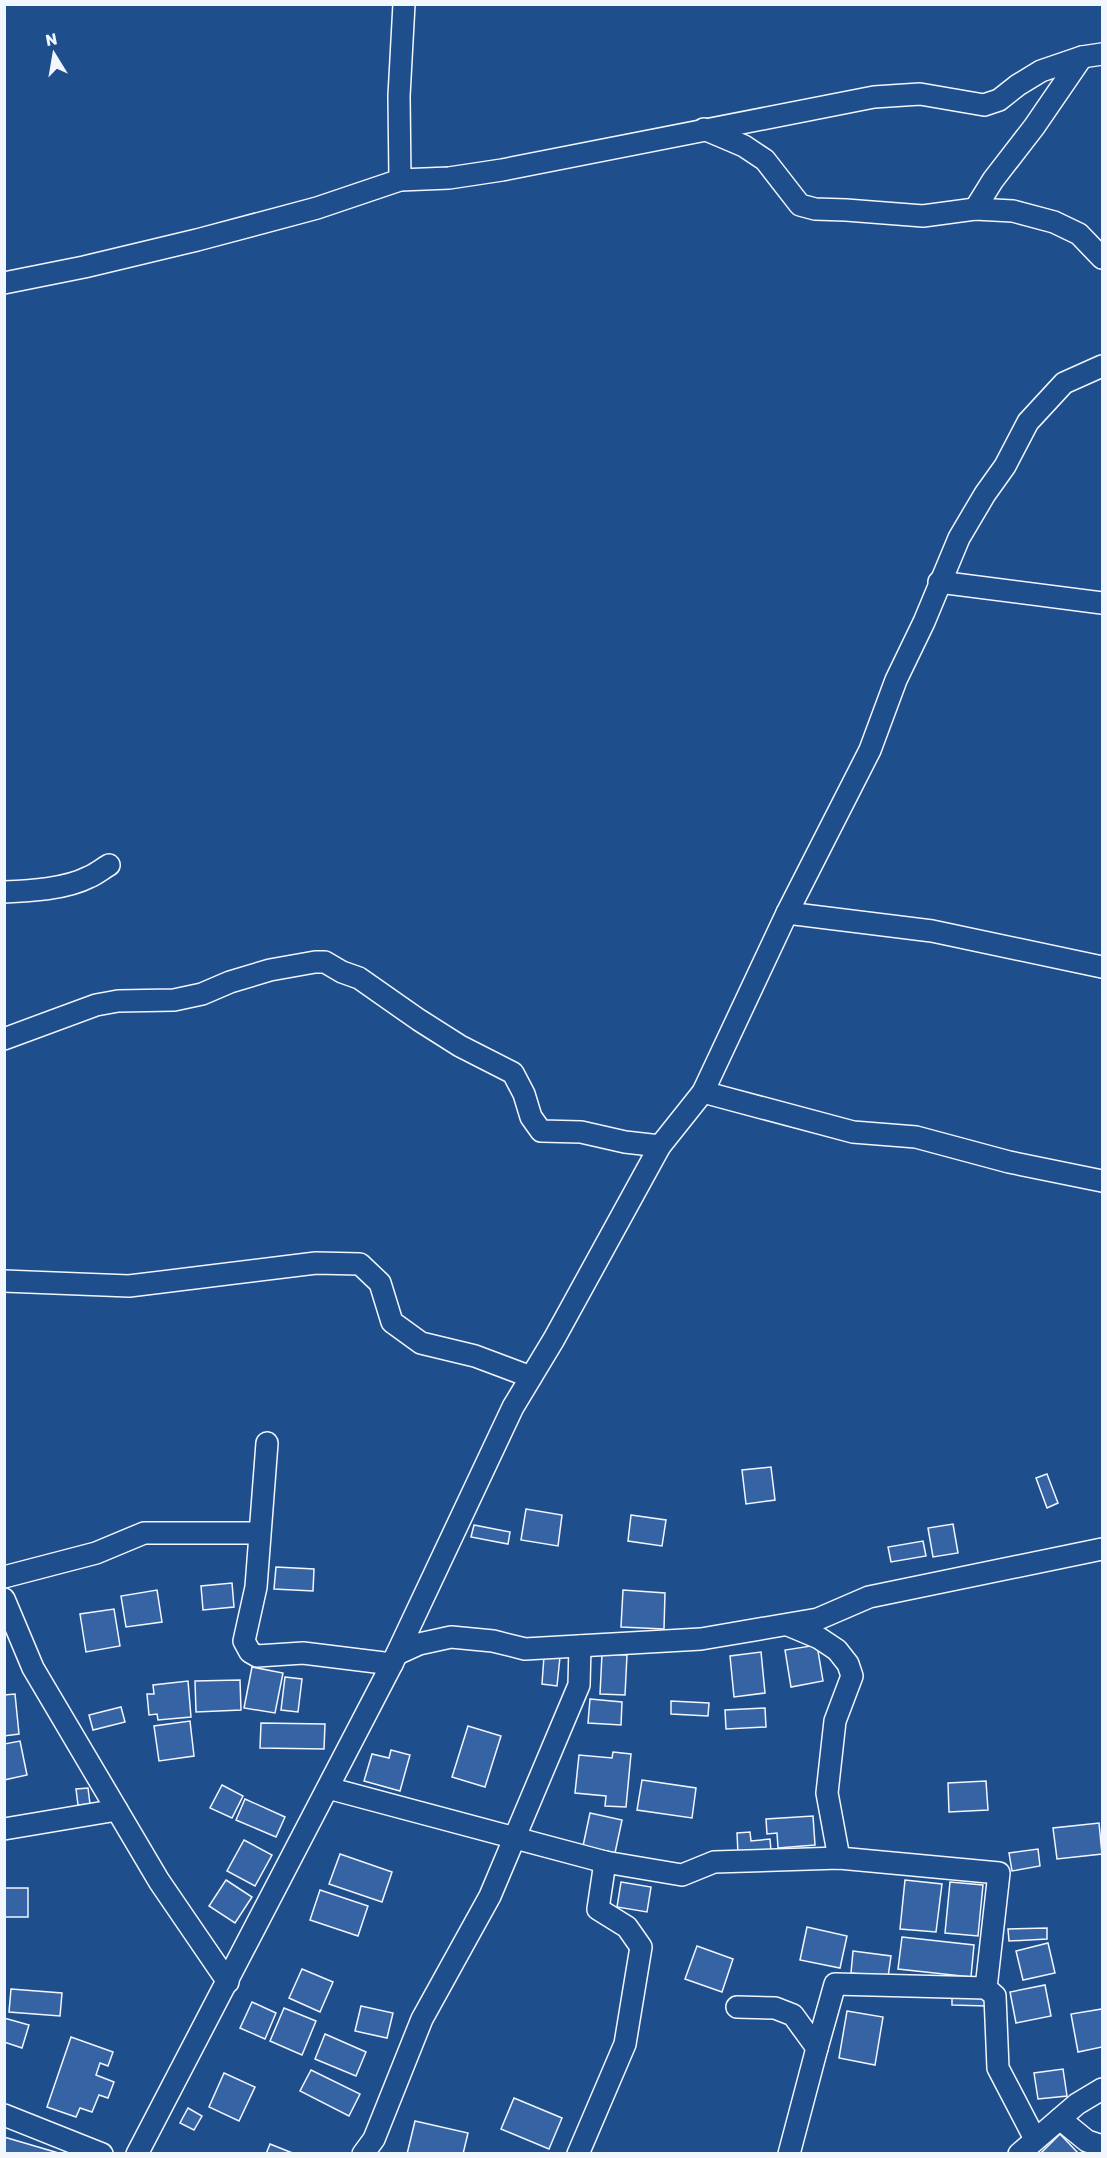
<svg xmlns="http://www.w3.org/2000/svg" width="1107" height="2158" font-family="Rubik,sans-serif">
<rect width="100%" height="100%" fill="#1f4e8c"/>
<g fill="#3563a3" stroke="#f2f6ff" stroke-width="1.5">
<polygon points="771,1467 775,1500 746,1504 742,1470"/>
<polygon points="1047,1474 1058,1503 1047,1508 1036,1478"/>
<polygon points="526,1509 562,1515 558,1546 521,1540"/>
<polygon points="631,1515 666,1520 662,1546 628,1541"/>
<polygon points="953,1524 958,1553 933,1557 928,1528"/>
<polygon points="474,1525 510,1532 508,1544 471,1537"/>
<polygon points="923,1541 926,1556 891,1562 888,1547"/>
<polygon points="276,1567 314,1569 313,1591 274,1589"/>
<polygon points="232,1583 234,1607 203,1610 201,1586"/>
<polygon points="157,1590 162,1622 126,1627 121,1596"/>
<polygon points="623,1590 665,1593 664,1629 621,1627"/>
<polygon points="114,1609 120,1646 86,1652 80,1614"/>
<polygon points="817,1645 823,1681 791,1687 785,1650"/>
<polygon points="761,1652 765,1693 734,1697 730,1656"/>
<polygon points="602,1654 627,1655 625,1695 600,1694"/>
<polygon points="544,1656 560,1657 557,1686 542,1684"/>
<polygon points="252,1667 283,1673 275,1713 244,1708"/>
<polygon points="285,1677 302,1679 298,1712 281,1710"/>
<polygon points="240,1680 241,1710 196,1712 195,1681"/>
<polygon points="188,1681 191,1717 158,1720 157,1714 149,1715 147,1694 154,1694 153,1685"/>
<polygon points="15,1694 19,1734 4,1736 4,1695"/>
<polygon points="590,1699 622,1702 621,1725 588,1723"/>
<polygon points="671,1701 709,1703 708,1716 671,1714"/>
<polygon points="121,1707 125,1722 93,1730 89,1715"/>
<polygon points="765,1708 766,1727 726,1729 725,1710"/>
<polygon points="190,1721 194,1756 159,1761 154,1726"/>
<polygon points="261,1723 325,1724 324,1749 260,1748"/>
<polygon points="468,1726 501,1736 485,1787 452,1777"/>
<polygon points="20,1741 27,1775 4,1780 4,1744"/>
<polygon points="391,1750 410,1755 400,1791 364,1781 372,1754 389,1758"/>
<polygon points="613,1752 631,1754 626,1807 605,1806 606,1796 575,1793 579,1755 612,1758"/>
<polygon points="642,1780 696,1788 692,1818 637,1810"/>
<polygon points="986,1781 988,1810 949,1812 948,1783"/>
<polygon points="222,1785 243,1796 232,1818 210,1808"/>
<polygon points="88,1788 90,1804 78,1805 76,1789"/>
<polygon points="245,1799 285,1817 276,1837 236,1820"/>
<polygon points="590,1813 622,1820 615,1853 583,1846"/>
<polygon points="813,1816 815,1845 778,1848 777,1833 767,1834 766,1819"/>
<polygon points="1099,1823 1102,1854 1057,1859 1053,1828"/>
<polygon points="750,1832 751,1841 770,1839 771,1851 738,1854 737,1833"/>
<polygon points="244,1840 272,1855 255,1886 227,1871"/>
<polygon points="1038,1849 1040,1866 1012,1871 1009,1853"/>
<polygon points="340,1854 392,1872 382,1902 329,1884"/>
<polygon points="226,1880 252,1897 235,1923 209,1906"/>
<polygon points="905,1880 942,1884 936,1932 900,1929"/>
<polygon points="621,1882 651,1887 647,1912 617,1907"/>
<polygon points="950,1882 983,1885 978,1936 945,1933"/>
<rect x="4" y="1888" width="24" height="29"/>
<polygon points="320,1890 368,1906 358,1936 310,1920"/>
<polygon points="807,1927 847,1936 840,1968 800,1960"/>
<polygon points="1047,1928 1047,1939 1009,1941 1008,1929"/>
<polygon points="902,1937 974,1945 971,1977 898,1969"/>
<polygon points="1048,1943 1055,1973 1023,1980 1016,1951"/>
<polygon points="697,1946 733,1959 722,1992 685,1979"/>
<polygon points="853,1951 891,1956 888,1977 851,1973"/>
<polygon points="302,1969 333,1982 320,2012 289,1998"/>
<polygon points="1045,1985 1051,2016 1016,2023 1010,1992"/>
<polygon points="11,1989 62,1993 60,2016 9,2012"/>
<polygon points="952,1993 986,1994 986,2006 952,2005"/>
<polygon points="252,2002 276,2013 265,2039 240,2028"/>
<polygon points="361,2006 393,2013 387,2038 355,2031"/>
<polygon points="284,2008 316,2021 302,2055 270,2041"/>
<polygon points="1102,2009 1102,2047 1078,2052 1071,2014"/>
<polygon points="847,2011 883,2017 875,2065 839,2058"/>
<polygon points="4,2018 29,2025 22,2048 4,2042"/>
<polygon points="325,2034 366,2052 356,2076 315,2059"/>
<polygon points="71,2037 113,2052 108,2066 100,2063 96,2075 114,2082 108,2098 99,2095 92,2112 80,2108 76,2117 47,2107"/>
<polygon points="1063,2069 1067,2096 1038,2099 1034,2073"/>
<polygon points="311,2070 360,2094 349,2116 300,2091"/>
<polygon points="224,2073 255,2087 239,2121 209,2107"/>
<polygon points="514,2098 562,2118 549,2149 501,2129"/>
<polygon points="188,2108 202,2116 194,2130 180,2123"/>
<polygon points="415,2121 468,2133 463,2154 407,2154"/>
<polygon points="1060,2134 1078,2153 1040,2154"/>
<polygon points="4,2137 62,2154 4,2154"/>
<polygon points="270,2144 295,2154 266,2154"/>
</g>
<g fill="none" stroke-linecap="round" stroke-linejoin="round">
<defs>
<g id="minor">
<polyline points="704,129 744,146 765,160 800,205 815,209 846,210 923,216 975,209 1013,211 1054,222 1079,234 1102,258"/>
<polyline points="400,180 399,96 404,4"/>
<polyline points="975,209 993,180 1034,127 1082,57"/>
<polyline points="4,283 84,267 197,240 317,208 400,180 449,178 502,170 874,97 920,94 984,105 999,100 1018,85 1041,71 1082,57 1102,54"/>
<polyline points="939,582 1102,603"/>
<path d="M4,892C30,891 66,889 89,877C96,874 102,869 109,865"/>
<polyline points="787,913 932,931 1102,967"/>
<polyline points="4,1039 96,1005 118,1001 174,1000 202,994 230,982 270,970 315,962 325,962 342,972 359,978 419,1020 460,1046 513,1073 524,1094 531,1117 541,1131 581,1132 625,1142 660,1146"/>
<polyline points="703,1092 853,1132 916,1137 1009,1162 1102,1181"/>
<polyline points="4,1281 129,1286 316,1263 360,1264 380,1283 392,1322 421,1343 475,1356 531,1377"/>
<polyline points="267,1443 256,1587 244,1641 250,1652 257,1656 303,1653 392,1664"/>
<polyline points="4,1577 96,1553 144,1533 259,1533"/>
<polyline points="4,1599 33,1668 159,1881 228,1982"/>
<polyline points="788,1625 819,1638 837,1650 848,1664 852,1676 835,1721 827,1793 839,1858"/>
<polyline points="397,1654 419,1644 451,1637 493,1641 525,1649 701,1639 818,1619 869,1597 1102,1549"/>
<polyline points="328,1788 605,1862 682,1875 714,1862 839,1858 999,1873 986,1988 995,1996 998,2068 1035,2139"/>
<polyline points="4,1829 117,1810"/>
<polyline points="737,2007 775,2008 793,2015 817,2048 789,2154"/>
<polyline points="817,2048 835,1984 986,1988"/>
<polyline points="4,2115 102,2154"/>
<polyline points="1060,2119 1087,2141 1102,2146"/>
<polyline points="137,2154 392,1664 513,1407 554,1339 660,1146 703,1092 787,913 870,750 896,680 924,622 959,538 985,494 1005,466 1028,422 1064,383 1102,366"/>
<polyline points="363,2154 374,2139 422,2019 490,1896 579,1685 580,1646"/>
<polyline points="578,2154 625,2044 641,1947 627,1927 598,1909 605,1862"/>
<polyline points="1019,2154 1077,2104 1102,2089"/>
</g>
</defs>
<use href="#minor" stroke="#f2f6ff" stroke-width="24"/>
<use href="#minor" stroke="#1f4e8c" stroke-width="21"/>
</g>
<rect width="1107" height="2158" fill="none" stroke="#f2f6ff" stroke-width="12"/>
<g transform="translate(54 54) rotate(349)" stroke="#1f4e8c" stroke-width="4.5" paint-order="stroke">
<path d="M0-4.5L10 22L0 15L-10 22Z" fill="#f2f6ff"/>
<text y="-9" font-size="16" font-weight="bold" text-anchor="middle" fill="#f2f6ff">N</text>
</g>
</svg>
